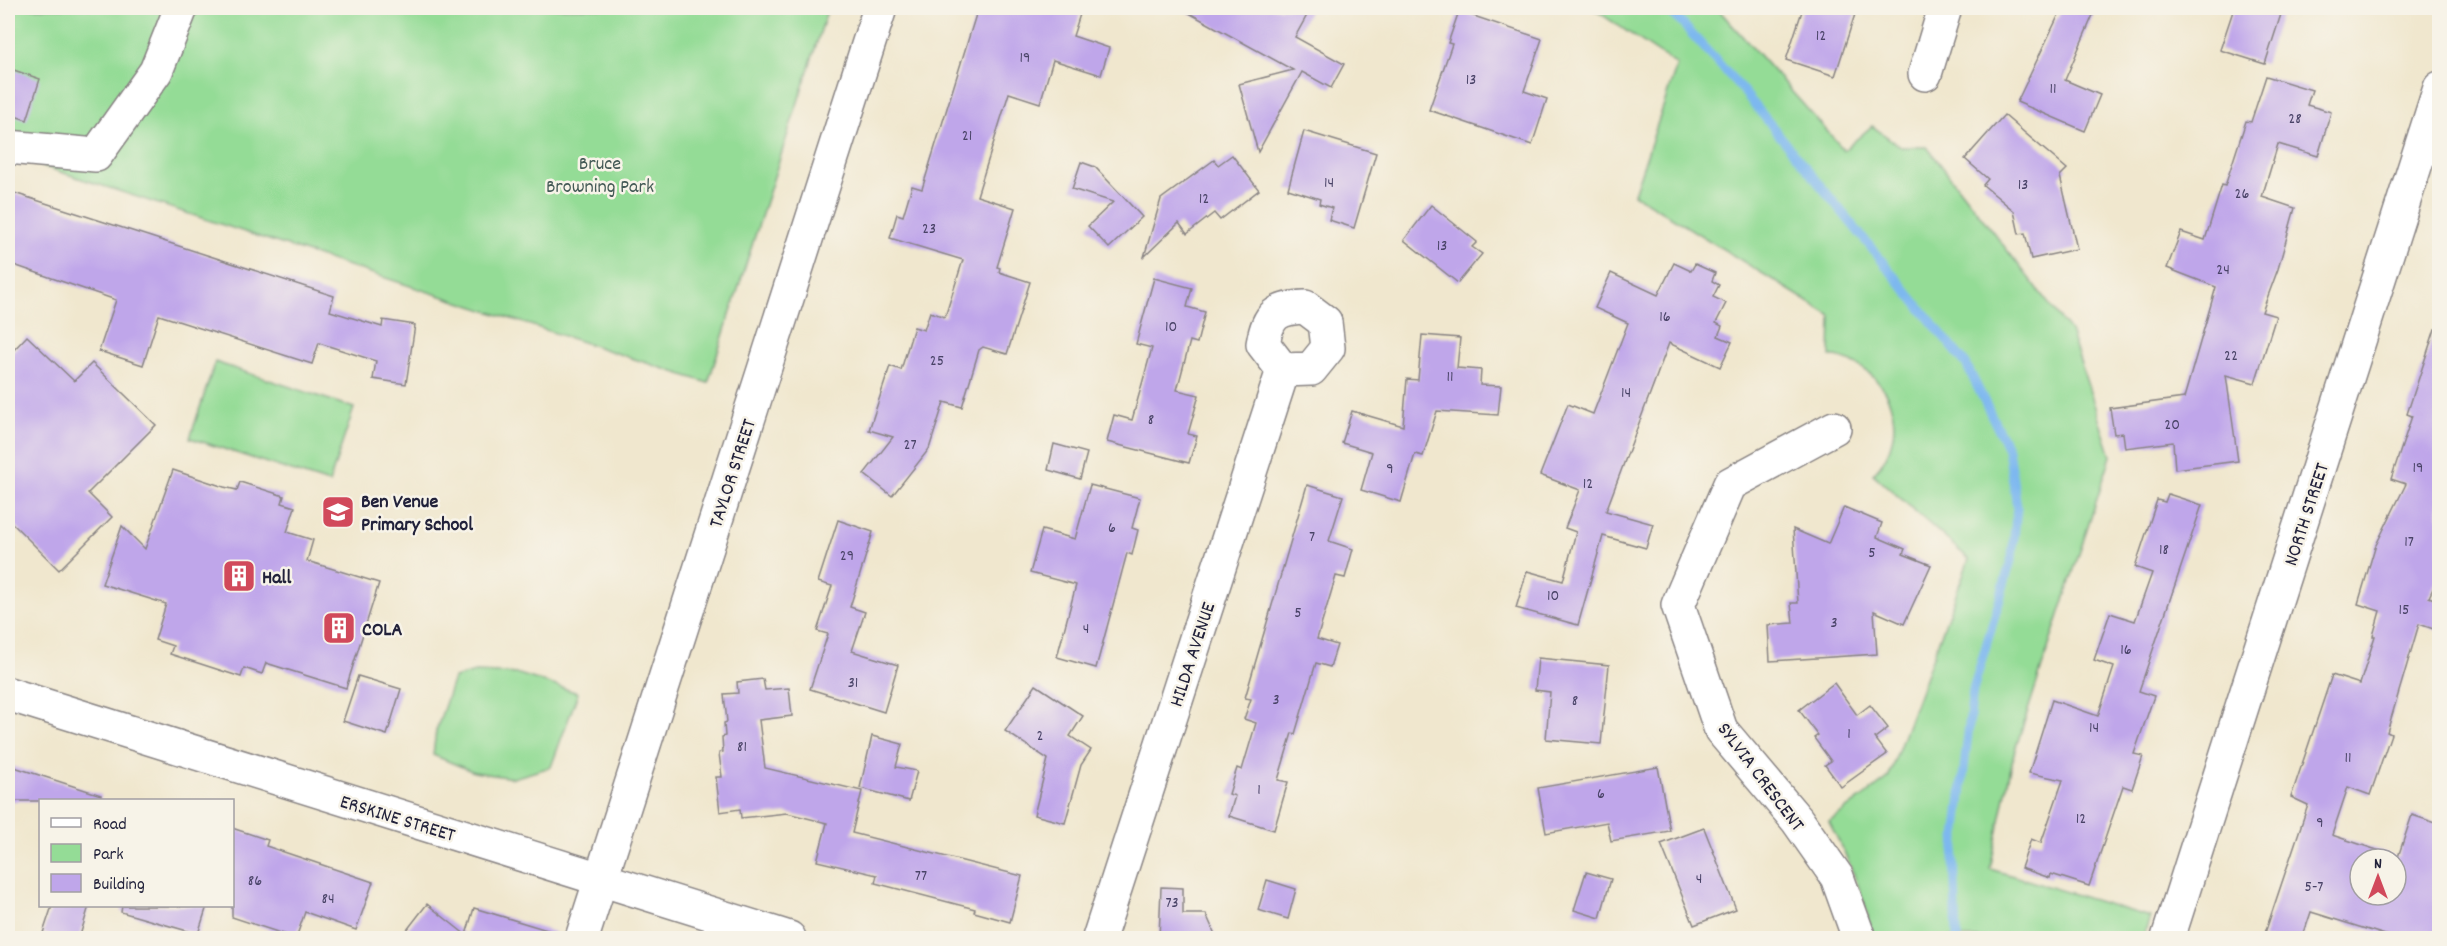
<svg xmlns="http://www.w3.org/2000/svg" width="2447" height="946" font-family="Dekko,sans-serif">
<rect width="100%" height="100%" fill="#f7f3e8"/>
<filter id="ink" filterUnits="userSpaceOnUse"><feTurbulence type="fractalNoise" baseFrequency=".0167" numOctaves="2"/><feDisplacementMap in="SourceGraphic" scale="12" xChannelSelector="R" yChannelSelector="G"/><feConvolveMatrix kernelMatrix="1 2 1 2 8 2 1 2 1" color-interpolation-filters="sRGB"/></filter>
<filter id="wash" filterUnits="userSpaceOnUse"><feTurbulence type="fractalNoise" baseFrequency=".008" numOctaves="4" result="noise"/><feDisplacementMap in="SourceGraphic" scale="24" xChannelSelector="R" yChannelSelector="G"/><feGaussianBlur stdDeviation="1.35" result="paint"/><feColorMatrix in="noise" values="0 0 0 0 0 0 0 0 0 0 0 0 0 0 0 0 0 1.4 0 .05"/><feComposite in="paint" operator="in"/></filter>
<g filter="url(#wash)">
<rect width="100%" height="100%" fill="#f0e7ce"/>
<g fill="#94dc96" stroke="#5b7f68" stroke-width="1.5">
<polygon points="8,8 828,8 708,383 8,155"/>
<path d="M1592,8H1717L1844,150L1872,126L1901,147H1927L2070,331L2111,456L2014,753L1990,869L2150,917L2143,938H1873C1865,896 1849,860 1829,822L1888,778L1969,559L1873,474C1916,430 1888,364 1830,356L1831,316L1634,194L1677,65Z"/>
<polygon points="215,362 354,408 329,483 190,438"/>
<polygon points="475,672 519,674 578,693 551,767 513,778 474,772 433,755 436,731 454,678"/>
</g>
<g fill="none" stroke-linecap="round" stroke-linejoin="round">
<polyline stroke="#7db8ef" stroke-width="9" points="1663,8 1679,20 1740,87 1966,364 2008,449 2017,507 2012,557 1973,690 1954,856 1957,938"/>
</g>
<g id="blocks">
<g fill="#bfa6ea" fill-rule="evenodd">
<polygon points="978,8 1082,8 1073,36 1109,48 1101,75 1053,60 1040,103 1009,93 977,196 1015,208 997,267 1000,268 999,272 1030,282 1007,354 983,347 979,350 962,407 944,402 929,449 892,496 864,474 893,437 869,430 890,366 901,370 914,327 924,330 930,312 945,317 963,260 890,238 897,214 903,216 912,186 922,189"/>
<polygon points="1180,8 1311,8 1295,37 1344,64 1331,88 1302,72 1258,152 1239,84 1293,70"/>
<polygon points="1803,8 1857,8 1835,76 1786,60"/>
<polygon points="2062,8 2096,8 2065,80 2100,95 2085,131 2017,102"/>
<polygon points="2234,8 2283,8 2265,64 2220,50"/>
<polygon points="1459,11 1542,39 1524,91 1547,99 1532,145 1429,110 1452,44 1448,43"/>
<polygon points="8,68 40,79 27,120 8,114"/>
<polygon points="2266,76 2312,90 2307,105 2331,112 2318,156 2278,144 2262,197 2295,208 2278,269 2262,312 2276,316 2255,383 2226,375 2238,461 2175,469 2173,442 2125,448 2123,433 2114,434 2110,408 2184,398 2216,287 2167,268 2181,232 2205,240 2222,185 2225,186 2246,121 2251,122"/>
<polygon points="2004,115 2067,169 2060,176 2077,249 2031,259 2025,233 2019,234 2014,211 1983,185 1988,179 1965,159"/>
<polygon points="1304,131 1376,153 1354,228 1329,220 1332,208 1319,204 1320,199 1288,189"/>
<polygon points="1232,155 1259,190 1220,220 1214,213 1187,234 1179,223 1144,257 1161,199 1214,160 1218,165"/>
<polygon points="1081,162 1095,167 1142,217 1109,248 1088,226 1113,202 1072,189"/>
<polygon points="8,191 334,296 330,311 382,327 383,320 415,325 406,384 373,379 376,361 319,343 312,364 159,315 143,365 99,351 116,300 8,263"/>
<polygon points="1431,205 1477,242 1472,247 1482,254 1458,283 1404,240"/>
<polygon points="1674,263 1691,271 1695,264 1715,273 1712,281 1719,285 1713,297 1726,303 1716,323 1722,326 1718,336 1732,342 1720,367 1669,343 1606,511 1653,524 1646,548 1603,536 1578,625 1516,608 1527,571 1563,581 1576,532 1565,528 1580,490 1540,475 1568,404 1593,414 1628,323 1595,308 1611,273 1658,295"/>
<polygon points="1154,278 1192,288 1187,307 1205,312 1197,343 1190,341 1177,390 1199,395 1188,434 1197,436 1189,463 1107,442 1114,415 1132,420 1152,348 1136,344"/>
<path d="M2435,329L2439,330V576L2429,597L2439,601V631L2419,624L2387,732L2391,734L2370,795L2348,787L2332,835L2398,857L2412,815L2439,824V939H2398L2311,912L2302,939H2263L2308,805L2291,797L2332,675L2360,684L2375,636H2373L2380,611L2358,604L2375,547L2406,484L2391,479L2412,416L2407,414ZM2360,859H2396V895H2360Z"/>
<polygon points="1422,335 1460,338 1457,368 1481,370 1480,385 1501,386 1498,415 1437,411 1423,456 1415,454 1401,502 1361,490 1372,452 1342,443 1352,411 1403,426 1407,379 1418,380"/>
<polygon points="27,336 74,381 92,363 156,425 88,493 112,517 59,570 8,519 8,356"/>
<polygon points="1054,444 1087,453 1080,479 1048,470"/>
<polygon points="173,470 224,487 237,490 240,482 284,496 282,503 295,507 287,532 313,540 307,561 379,583 346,688 266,663 262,674 244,668 241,677 170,654 173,646 155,640 166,604 102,584 122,526 145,549"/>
<polygon points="1090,485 1140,498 1132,528 1138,530 1132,555 1127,553 1096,668 1057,657 1076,585 1030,573 1042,530 1075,539"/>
<polygon points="1307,485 1343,496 1329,541 1353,549 1345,578 1336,576 1317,639 1337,645 1330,667 1316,663 1295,734 1292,733 1278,780 1288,782 1274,830 1229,816 1235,796 1229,794 1237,768 1242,770 1256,723 1244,719 1251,699 1245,698"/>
<polygon points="2168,494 2202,505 2139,691 2154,696 2134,754 2143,756 2132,789 2123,786 2089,886 2051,874 2050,878 2021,868 2031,839 2041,843 2063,780 2029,773 2052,700 2098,716 2114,667 2094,660 2110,613 2135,621 2152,573 2135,567 2157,500 2165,502"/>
<polygon points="1844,507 1882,523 1877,537 1905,549 1903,554 1931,565 1904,624 1874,611 1877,654 1770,661 1768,625 1793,623 1791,603 1798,603 1793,529 1828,544"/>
<polygon points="838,520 873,532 850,607 865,612 852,651 898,665 884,712 810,689 828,634 817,631 832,586 818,582"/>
<polygon points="1538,658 1609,665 1601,744 1546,739 1550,692 1535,690"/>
<polygon points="358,676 401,689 387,735 343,721"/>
<polygon points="763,679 765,690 789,688 792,716 759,720 765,768 862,791 852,833 1022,876 1010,922 974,912 975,909 875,883 877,875 817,861 827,823 787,813 741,818 740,809 720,812 716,777 722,777 719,753 723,752 722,737 725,736 724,723 727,722 724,694 738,693 737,682"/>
<polygon points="1834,683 1857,715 1870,705 1888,728 1875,738 1887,754 1841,787 1825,765 1831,761 1814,738 1818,735 1799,710"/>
<polygon points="1036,685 1083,716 1070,736 1091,750 1081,765 1065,823 1034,815 1048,759 1005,731"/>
<polygon points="872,736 902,744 896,767 917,771 909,801 860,788"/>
<polygon points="8,765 101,795 100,801 8,801"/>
<polygon points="1658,767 1670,831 1611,841 1607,822 1546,833 1538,788"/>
<polygon points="232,828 268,840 266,846 373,882 356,930 305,912 296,938 232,917"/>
<polygon points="1704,828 1736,909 1694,925 1661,844"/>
<polygon points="1586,872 1611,879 1600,918 1574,910"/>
<polygon points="1267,880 1296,889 1288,919 1258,910"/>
<polygon points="1161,887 1183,888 1183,914 1206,914 1217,939 1159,939"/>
<polygon points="427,904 466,935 474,908 554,932 554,939 400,939"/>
<polygon points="52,906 89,906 79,939 61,939 43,933"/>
<polygon points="122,906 207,906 198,934 121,912"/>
</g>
</g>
</g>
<g filter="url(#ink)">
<use href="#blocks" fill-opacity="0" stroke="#898484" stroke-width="1.5"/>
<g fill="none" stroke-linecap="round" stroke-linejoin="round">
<defs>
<g id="minor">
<polyline points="1925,74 1945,8"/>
<polyline points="8,147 96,155 156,71 181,8"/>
<path d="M1305,307L1325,322L1328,348L1311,369L1283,370L1263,344C1268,315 1276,308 1305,307Z"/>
<polyline points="1834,428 1730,484 1678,605 1721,730 1797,820 1837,877 1859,938"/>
<polyline points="8,694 789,938"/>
<polyline points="582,938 880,8"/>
<polyline points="1099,938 1283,370"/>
<polyline points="2168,938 2440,88"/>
</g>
</defs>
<use href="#minor" stroke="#898484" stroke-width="36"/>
<use href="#minor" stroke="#fff" stroke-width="33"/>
</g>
</g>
<defs>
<symbol id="school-square" viewBox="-11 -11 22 22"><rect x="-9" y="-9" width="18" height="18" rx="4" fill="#d1495b" stroke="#f7f3e8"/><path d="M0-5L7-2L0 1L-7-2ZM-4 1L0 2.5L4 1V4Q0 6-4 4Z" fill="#fff"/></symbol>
<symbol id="building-square" viewBox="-11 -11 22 22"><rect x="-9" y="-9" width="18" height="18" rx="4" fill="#d1495b" stroke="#f7f3e8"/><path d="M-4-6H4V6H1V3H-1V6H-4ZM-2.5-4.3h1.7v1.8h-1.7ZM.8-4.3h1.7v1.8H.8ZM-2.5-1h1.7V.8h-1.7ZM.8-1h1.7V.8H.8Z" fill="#fff"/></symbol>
</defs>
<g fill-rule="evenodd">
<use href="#school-square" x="319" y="493" width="38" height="38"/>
<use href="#building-square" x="220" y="557" width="38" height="38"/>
<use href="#building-square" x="320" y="609" width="38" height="38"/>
</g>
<g text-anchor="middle" stroke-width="5" stroke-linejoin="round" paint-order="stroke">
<g font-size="16" fill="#494367">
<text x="1821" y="40">12</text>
<text x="1025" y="62">19</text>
<text x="1471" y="84">13</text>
<text x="2053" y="93">11</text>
<text x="2295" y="123">28</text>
<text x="967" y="140">21</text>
<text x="1329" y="187">14</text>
<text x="2023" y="189">13</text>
<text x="2242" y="198">26</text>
<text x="1204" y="203">12</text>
<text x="929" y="233">23</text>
<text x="1442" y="250">13</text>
<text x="2223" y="274">24</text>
<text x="1665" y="321">16</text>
<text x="1171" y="331">10</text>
<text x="2231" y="360">22</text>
<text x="937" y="365">25</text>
<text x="1450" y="381">11</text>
<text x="1626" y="397">14</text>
<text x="1151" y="424">8</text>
<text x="2172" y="429">20</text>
<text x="910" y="449">27</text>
<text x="2418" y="472">19</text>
<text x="1390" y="473">9</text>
<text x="1588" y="488">12</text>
<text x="1112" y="532">6</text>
<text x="1312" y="541">7</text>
<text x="2409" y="546">17</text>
<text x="2164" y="554">18</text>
<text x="1872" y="557">5</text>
<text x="847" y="560">29</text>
<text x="1553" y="600">10</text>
<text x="2404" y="614">15</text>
<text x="1298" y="617">5</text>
<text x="1834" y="627">3</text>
<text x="1086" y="633">4</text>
<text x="2126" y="654">16</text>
<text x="853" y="687">31</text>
<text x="1276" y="704">3</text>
<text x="1575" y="705">8</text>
<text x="2094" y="732">14</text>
<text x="1849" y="738">1</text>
<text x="1040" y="740">2</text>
<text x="742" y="751">81</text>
<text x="2348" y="762">11</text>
<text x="1259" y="794">1</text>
<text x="1601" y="798">6</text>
<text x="2081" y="823">12</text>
<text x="2320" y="827">9</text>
<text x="921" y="880">77</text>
<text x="1699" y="883">4</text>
<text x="255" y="885">86</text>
<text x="2314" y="891">5-7</text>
<text x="328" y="903">84</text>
<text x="1172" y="907">73</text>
</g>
<g font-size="20" fill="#445a56" stroke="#f7f3e8">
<text x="600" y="169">Bruce<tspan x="600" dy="23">Browning Park</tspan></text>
</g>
<g font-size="20" fill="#22223b" stroke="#f7f3e8">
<text transform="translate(731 473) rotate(-72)" y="7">TAYLOR STREET</text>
<text transform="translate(2305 514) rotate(-72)" y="7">NORTH STREET</text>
<text transform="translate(1191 654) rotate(-72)" y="7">HILDA AVENUE</text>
<text transform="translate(1762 776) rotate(53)" y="7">SYLVIA CRESCENT</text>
<text transform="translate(398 817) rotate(17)" y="7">ERSKINE STREET</text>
</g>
<g font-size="20" font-weight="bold" fill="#22223b" stroke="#f7f3e8" text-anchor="start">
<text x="361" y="507">Ben Venue<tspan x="361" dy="23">Primary School</tspan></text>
<text x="262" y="583">Hall</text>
<text x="362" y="635">COLA</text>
</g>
</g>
<rect width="2447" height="946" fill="none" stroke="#f7f3e8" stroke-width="30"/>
<rect x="39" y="799" width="195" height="108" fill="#f7f3e8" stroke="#a29fa3" stroke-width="1.5"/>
<rect x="51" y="818" width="30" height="9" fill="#ffffff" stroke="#a29fa3" stroke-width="1.5"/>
<text x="93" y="829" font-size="18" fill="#22223b">Road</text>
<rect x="51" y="844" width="30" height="18" fill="#94dc96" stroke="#a29fa3" stroke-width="1.5"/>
<text x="93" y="859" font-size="18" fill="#22223b">Park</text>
<rect x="51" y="874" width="30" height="18" fill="#bfa6ea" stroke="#a29fa3" stroke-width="1.5"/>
<text x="93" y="889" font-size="18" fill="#22223b">Building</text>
<g transform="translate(2378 877)"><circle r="28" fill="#f7f3e8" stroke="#a29fa3" stroke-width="1.5"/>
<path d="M0-4.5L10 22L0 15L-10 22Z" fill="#d1495b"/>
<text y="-9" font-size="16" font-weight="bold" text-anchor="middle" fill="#22223b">N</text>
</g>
</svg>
